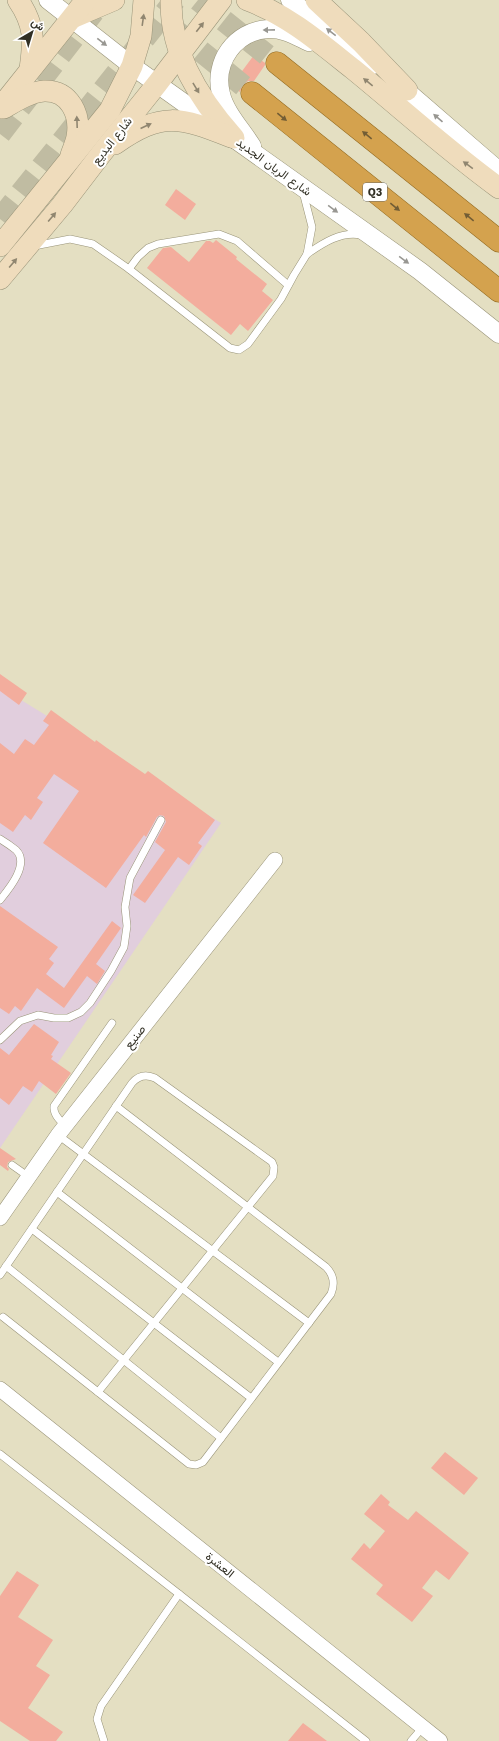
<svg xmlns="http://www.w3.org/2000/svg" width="499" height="1741" font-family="'Work Sans',Vazirmatn,sans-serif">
<rect width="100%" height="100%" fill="#e4dfc2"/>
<polygon fill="#e1cedd" points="0,687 221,823 0,1148"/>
<g fill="#f3ad9d">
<polygon points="254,55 265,63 265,65 254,81 248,81 243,85 240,92 231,86"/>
<polygon points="176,189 196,204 185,220 165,205"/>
<polygon points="216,240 237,257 236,259 267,284 262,291 273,300 248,331 240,324 231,335 147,268 163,248 171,247 189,262 206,241 210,241 213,243"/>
<polygon points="0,674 27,693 19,705 0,691"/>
<polygon points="51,710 95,742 96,740 107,748 145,774 148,771 215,820 198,843 202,846 189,865 178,857 145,903 133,895 165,850 155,842 166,822 164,816 160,815 157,817 146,837 144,835 106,888 43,843 79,791 54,774 37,798 43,802 31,820 25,815 13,832 0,823 0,743 14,754 25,739 34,745 49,725 43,721"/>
<polygon points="0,906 58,947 49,959 54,963 46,974 64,988 112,921 121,928 96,964 105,971 97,984 87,976 64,1008 37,988 21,1011 15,1006 9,1014 0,1008"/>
<polygon points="34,1024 59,1042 51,1055 53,1056 51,1059 71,1073 56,1094 39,1081 32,1092 23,1086 9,1105 0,1098 0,1048 9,1055"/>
<polygon points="0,1148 16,1159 8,1162 7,1167 9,1169 8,1171 0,1165"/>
<polygon points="445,1452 478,1478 464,1495 431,1468"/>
<polygon points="381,1494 390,1502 388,1505 408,1520 416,1511 469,1553 449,1580 436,1570 422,1588 433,1596 412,1622 376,1594 383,1585 351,1559 364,1543 370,1549 385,1531 364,1514"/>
<polygon points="17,1571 39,1585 18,1617 53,1640 36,1666 50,1675 28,1708 63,1732 56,1741 30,1741 0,1721 0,1596"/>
<polygon points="303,1723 327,1741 288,1741"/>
</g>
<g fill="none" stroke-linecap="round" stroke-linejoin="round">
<g stroke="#c0bca2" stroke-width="22" stroke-dasharray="22 11" stroke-linecap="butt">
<polyline points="198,0 277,63"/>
<polyline points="175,30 252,93"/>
<polyline points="0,134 95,10"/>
<polyline points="0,219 175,0"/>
</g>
<defs>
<g id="service">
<polyline points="34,246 70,239 93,244 129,269 230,348 239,350 248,344 281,299 294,275 307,254 312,227 303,192"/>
<path d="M307,254C323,243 341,231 361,235"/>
<polyline points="129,269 138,257 148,248 158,244 219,234 237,241 288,285"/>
<path d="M0,839C5,842 11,846 16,850C30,864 9,889 0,900"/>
<polyline points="0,1040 20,1021 38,1015 54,1018 68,1018 81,1012 90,1003 111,971 124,947 127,926 125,907 130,878 161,820"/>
<path d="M65,1126C59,1119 53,1114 54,1106L112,1023"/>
<polyline points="58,1135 309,1323"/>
<polyline points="12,1165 29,1177"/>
<polyline points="57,1192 278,1362"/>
<polyline points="32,1229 251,1398"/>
<polyline points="6,1266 221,1438"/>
<path d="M0,1275L132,1083C138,1076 146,1074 155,1078L272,1162L274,1167L273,1176L98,1392"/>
<path d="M3,1317L189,1464L196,1465L203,1462L331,1294C335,1284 334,1275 326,1267L116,1106"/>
<polyline points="0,1454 179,1594 366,1741"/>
<polyline points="104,1741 97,1719 101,1706 179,1594"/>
<polyline points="411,1741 423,1727"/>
</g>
<g id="minor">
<polyline points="0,1218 58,1135 275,860"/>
<polyline points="0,1389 440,1741"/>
</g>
<g id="tertiary">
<polyline points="48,0 132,66 420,271 499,334"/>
<polyline points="290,0 373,65"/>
<polyline points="395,81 499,171"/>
<path d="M252,146C242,130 225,112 221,94C213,62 235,31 268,29C283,28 296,36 309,42"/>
</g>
<g id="secondary">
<path d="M18,0C35,25 34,40 30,69"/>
<path d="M171,0C170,53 199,99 234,138"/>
<path d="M247,0C288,15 319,42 353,69C402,109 448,151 499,188"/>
<polyline points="316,0 361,42 407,90"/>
<polyline points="74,17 114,0"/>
<polyline points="0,108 86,0"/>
<path d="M4,108C16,101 30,92 44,91C70,90 81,115 77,137C76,143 73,149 71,155"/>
<path d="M115,144C162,111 180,117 231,137"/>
<polyline points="0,246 110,110 132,66 141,36 144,0"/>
<polyline points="0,279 62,205 101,154 157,84 221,0"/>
</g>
<g id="trunk">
<polyline points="277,63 499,241"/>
<polyline points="252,93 499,291"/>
</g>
</defs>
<use href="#service" stroke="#999479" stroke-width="8"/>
<use href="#minor" stroke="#999479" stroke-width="16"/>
<use href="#tertiary" stroke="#999479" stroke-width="19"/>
<use href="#secondary" stroke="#999479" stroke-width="22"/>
<use href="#trunk" stroke="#946b22" stroke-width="23"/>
<use href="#service" stroke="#fff" stroke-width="7"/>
<use href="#minor" stroke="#fff" stroke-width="15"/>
<use href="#tertiary" stroke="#fff" stroke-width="18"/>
<use href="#secondary" stroke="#efdcbc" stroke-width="21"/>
<use href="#trunk" stroke="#d4a24e" stroke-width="22"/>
</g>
<defs><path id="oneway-solid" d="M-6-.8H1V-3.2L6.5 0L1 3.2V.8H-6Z"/></defs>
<g fill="#908670">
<use href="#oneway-solid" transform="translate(143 20) rotate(-82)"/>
<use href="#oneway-solid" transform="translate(200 27) rotate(-52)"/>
<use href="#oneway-solid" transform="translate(368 82) rotate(-141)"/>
<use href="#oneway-solid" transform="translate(196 88) rotate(59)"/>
<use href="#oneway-solid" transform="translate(77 122) rotate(-92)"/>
<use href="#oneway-solid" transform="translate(146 126) rotate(-25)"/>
<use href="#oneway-solid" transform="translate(468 165) rotate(-144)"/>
<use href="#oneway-solid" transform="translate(52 217) rotate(-50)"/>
<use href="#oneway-solid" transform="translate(13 263) rotate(-50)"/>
</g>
<g fill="#989792">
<use href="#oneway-solid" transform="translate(269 30) rotate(179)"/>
<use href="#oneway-solid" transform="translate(331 32) rotate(-142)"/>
<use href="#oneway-solid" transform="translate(102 42) rotate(38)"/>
<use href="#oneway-solid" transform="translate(438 118) rotate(-139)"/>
<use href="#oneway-solid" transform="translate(333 209) rotate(36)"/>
<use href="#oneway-solid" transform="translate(404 260) rotate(36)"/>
</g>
<g fill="#725d35">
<use href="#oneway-solid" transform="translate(282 117) rotate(39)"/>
<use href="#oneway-solid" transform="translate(367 135) rotate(-141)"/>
<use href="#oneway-solid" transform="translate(395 207) rotate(39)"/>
<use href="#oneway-solid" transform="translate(469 217) rotate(-141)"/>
</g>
<g text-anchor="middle" stroke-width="4" stroke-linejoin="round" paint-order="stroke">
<rect fill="#fff" stroke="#6f6d66" stroke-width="1" x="363" y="183" width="24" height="18" rx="3"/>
<g font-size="11" font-weight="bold" fill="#312f24">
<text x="375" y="196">Q3</text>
</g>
<g font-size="12" fill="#312f24" stroke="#fff">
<text transform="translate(112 141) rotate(-52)" y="4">شارع البديع</text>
<text transform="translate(274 167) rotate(36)" y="4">شارع الريان الجديد</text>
<text transform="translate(135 1037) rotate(-52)" y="4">صنيع</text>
<text transform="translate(220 1565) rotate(39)" y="4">العشرة</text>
</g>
</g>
<g transform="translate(32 32) rotate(38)" stroke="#ffffff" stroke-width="3" paint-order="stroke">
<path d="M0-3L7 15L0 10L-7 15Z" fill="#312f24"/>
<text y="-6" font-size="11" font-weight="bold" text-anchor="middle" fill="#312f24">ش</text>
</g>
</svg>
